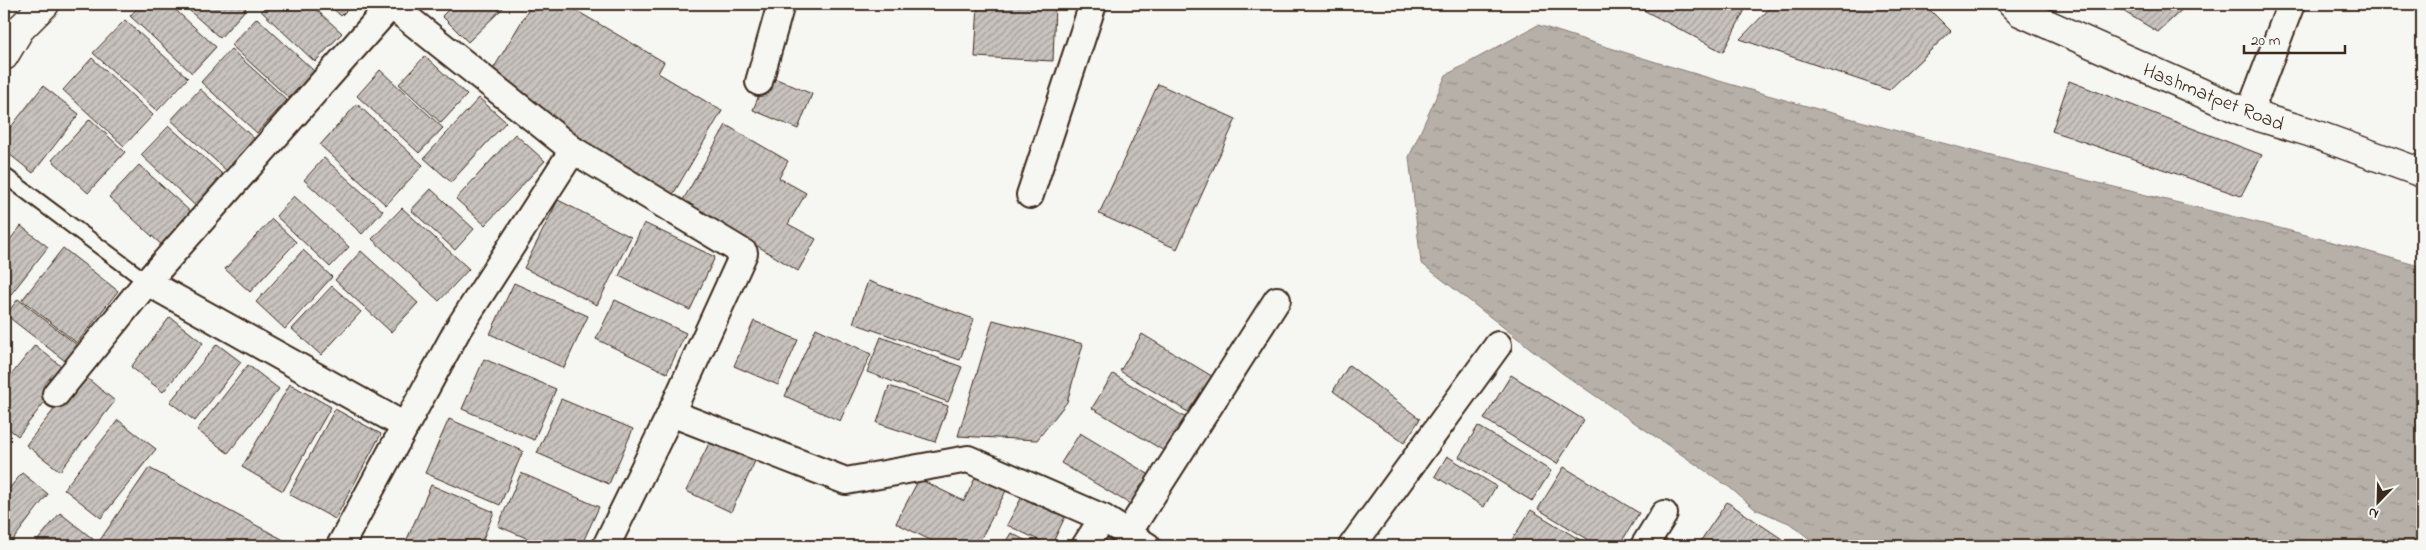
<svg xmlns="http://www.w3.org/2000/svg" width="2426" height="550" font-family="'Indie Flower',sans-serif">
<defs>
<pattern id="water-ripples" width="26" height="14" patternUnits="userSpaceOnUse" patternTransform="scale(1.25)"><rect width="26" height="14" fill="#b6b0a9"/><path d="M2 4q2-2 4 0t4 0M15 11q2-2 4 0t4 0" fill="none" stroke="#958f89"/></pattern>
<pattern id="building-hatch" width="6" height="6" patternUnits="userSpaceOnUse" patternTransform="scale(1.25)"><rect width="6" height="6" fill="#c8c3be"/><path d="M-1 1l2-2M0 6l6-6M5 7l2-2" fill="none" stroke="#a49f9a"/></pattern>
</defs>
<rect width="100%" height="100%" fill="#f6f6f2"/>
<filter id="ink" filterUnits="userSpaceOnUse"><feTurbulence type="fractalNoise" baseFrequency=".02" numOctaves="2"/><feDisplacementMap in="SourceGraphic" scale="10" xChannelSelector="R" yChannelSelector="G"/><feConvolveMatrix kernelMatrix="1 2 1 2 8 2 1 2 1" color-interpolation-filters="sRGB"/></filter>
<g filter="url(#ink)">
<path fill="url(#water-ripples)" stroke="#857a71" d="M1538,25C1704,79 1873,126 2043,169C2170,202 2297,230 2422,267V546H1819L1789,523L1755,509L1729,487L1562,373L1421,263L1409,157L1446,75Z"/>
<g fill="url(#building-hatch)" stroke="#3b2a1e">
<polygon points="141,4 169,4 216,47 192,73 130,16"/>
<polygon points="182,4 241,4 246,9 220,38"/>
<polygon points="268,4 310,4 342,33 315,62 261,11"/>
<polygon points="328,4 353,4 341,16"/>
<polygon points="454,4 507,4 468,42 442,16"/>
<polygon points="532,4 565,4 664,62 658,73 722,111 672,196 527,110 532,100 489,76"/>
<polygon points="978,4 1055,4 1053,61 975,57"/>
<polygon points="1632,4 1748,4 1723,52"/>
<polygon points="1774,4 1924,4 1951,31 1889,90 1740,39"/>
<polygon points="2111,4 2188,4 2158,32"/>
<polygon points="257,18 314,71 289,98 231,45"/>
<polygon points="125,20 188,78 157,111 93,53"/>
<polygon points="231,49 287,100 257,133 201,82"/>
<polygon points="425,56 467,95 441,123 399,84"/>
<polygon points="92,58 153,115 124,146 63,90"/>
<polygon points="380,70 443,128 419,153 357,96"/>
<polygon points="767,75 812,94 798,129 753,110"/>
<polygon points="2069,81 2262,155 2241,196 2052,131"/>
<polygon points="1158,84 1236,119 1177,249 1099,214"/>
<polygon points="43,86 79,114 33,173 4,150 4,136"/>
<polygon points="200,89 258,142 229,173 171,120"/>
<polygon points="479,98 506,122 451,182 424,158"/>
<polygon points="357,104 423,165 386,205 320,145"/>
<polygon points="90,119 125,152 88,193 52,160"/>
<polygon points="726,125 788,161 779,178 806,193 788,224 816,239 798,271 683,200"/>
<polygon points="169,126 229,180 201,211 141,155"/>
<polygon points="515,134 545,161 485,225 456,199"/>
<polygon points="324,158 383,211 362,234 304,180"/>
<polygon points="139,165 194,215 164,247 109,197"/>
<polygon points="431,189 474,229 455,250 411,210"/>
<polygon points="294,196 349,247 330,267 276,216"/>
<polygon points="558,200 631,237 597,305 524,268"/>
<polygon points="402,208 469,269 439,301 372,239"/>
<polygon points="272,219 296,242 250,292 225,269"/>
<polygon points="644,223 715,257 690,310 619,276"/>
<polygon points="21,226 48,247 4,303 4,247"/>
<polygon points="63,248 118,291 77,343 22,300"/>
<polygon points="303,250 332,277 285,329 256,302"/>
<polygon points="361,251 418,303 391,332 335,280"/>
<polygon points="868,281 974,319 960,360 853,323"/>
<polygon points="514,283 588,316 564,368 490,334"/>
<polygon points="332,286 361,312 321,355 292,329"/>
<polygon points="18,299 81,348 69,364 6,315"/>
<polygon points="615,300 686,333 667,373 596,339"/>
<polygon points="170,317 203,343 163,392 131,367"/>
<polygon points="993,320 1083,344 1067,402 1037,440 958,436"/>
<polygon points="754,321 798,340 778,385 734,366"/>
<polygon points="816,328 871,354 840,421 785,396"/>
<polygon points="1142,334 1215,378 1193,415 1120,371"/>
<polygon points="881,337 962,367 948,402 867,372"/>
<polygon points="217,344 241,362 195,421 170,402"/>
<polygon points="35,345 68,372 18,436 4,425 4,384"/>
<polygon points="484,359 556,389 534,440 462,409"/>
<polygon points="248,365 279,389 228,453 197,430"/>
<polygon points="1349,365 1420,419 1404,443 1333,391"/>
<polygon points="82,374 115,401 60,471 26,445"/>
<polygon points="1113,374 1186,418 1166,452 1092,408"/>
<polygon points="1511,375 1584,420 1557,464 1484,419"/>
<polygon points="290,384 331,407 283,491 242,467"/>
<polygon points="889,386 948,406 935,442 877,423"/>
<polygon points="561,399 633,429 609,484 537,453"/>
<polygon points="335,409 381,434 335,519 289,494"/>
<polygon points="449,419 523,451 500,505 425,473"/>
<polygon points="118,420 156,449 101,518 64,489"/>
<polygon points="1478,426 1551,471 1532,501 1459,457"/>
<polygon points="1080,433 1153,477 1135,507 1061,463"/>
<polygon points="713,435 757,457 731,512 686,491"/>
<polygon points="1447,456 1496,486 1484,507 1435,476"/>
<polygon points="1564,467 1639,513 1619,546 1599,546 1538,509"/>
<polygon points="149,468 295,546 96,546"/>
<polygon points="22,473 48,494 9,545 4,541 4,495"/>
<polygon points="521,473 599,507 581,546 545,546 498,526"/>
<polygon points="977,474 1007,489 977,546 942,546 896,523 919,479 964,501"/>
<polygon points="431,485 494,512 480,546 404,546"/>
<polygon points="1024,493 1066,515 1051,546 1007,525"/>
<polygon points="1727,502 1782,539 1777,546 1697,546"/>
<polygon points="1531,510 1590,546 1508,546"/>
<polygon points="60,513 93,539 88,546 33,546"/>
<polygon points="1011,533 1036,546 1003,546"/>
</g>
<g fill="none" stroke-linecap="round" stroke-linejoin="round">
<defs>
<polyline id="service" points="4,175 147,282"/>
<g id="minor">
<polyline points="759,82 781,4"/>
<polyline points="2249,114 2291,4"/>
<polyline points="1030,195 1093,4"/>
<polyline points="56,394 147,282"/>
<polyline points="671,413 846,481 968,459 1103,518 1147,546"/>
<polyline points="405,426 147,282 391,5 573,150 744,253 671,413 606,546"/>
<polyline points="1128,533 1277,300"/>
<polyline points="340,546 458,329 573,150"/>
<polyline points="1085,546 1103,518"/>
<polyline points="1352,546 1498,345"/>
<polyline points="1644,546 1664,514"/>
</g>
<polyline id="tertiary" points="4,56 20,29 45,4"/>
<polyline id="secondary" points="2012,4 2020,12 2249,114 2309,132 2422,173"/>
</defs>
<use href="#service" stroke="#3b2a1e" stroke-width="18"/>
<use href="#minor" stroke="#3b2a1e" stroke-width="30"/>
<use href="#tertiary" stroke="#3b2a1e" stroke-width="31"/>
<use href="#secondary" stroke="#3b2a1e" stroke-width="31"/>
<use href="#service" stroke="#f6f6f2" stroke-width="14"/>
<use href="#minor" stroke="#f6f6f2" stroke-width="26"/>
<use href="#tertiary" stroke="#f6f6f2" stroke-width="28"/>
<use href="#secondary" stroke="#f6f6f2" stroke-width="28"/>
</g>
</g>
<g text-anchor="middle" stroke-width="4" stroke-linejoin="round" paint-order="stroke">
<g font-size="20" fill="#3b2a1e" stroke="#f6f6f2">
<text transform="translate(2214 96) rotate(22)" y="7">Hashmatpet Road</text>
</g>
</g>
<rect width="2426" height="550" fill="none" stroke="#f6f6f2" stroke-width="20"/>
<rect x="10" y="10" width="2406" height="530" fill="none" stroke="#3b2a1e" stroke-width="2" filter="url(#ink)"/>
<g transform="translate(2378 502) rotate(203)" stroke="#f6f6f2" stroke-width="4" paint-order="stroke">
<path d="M0-4L9 19L0 12L-9 19Z" fill="#3b2a1e"/>
<text y="-8" font-size="14" font-weight="bold" text-anchor="middle" fill="#3b2a1e">N</text>
</g>
<path d="M2244 45v8h101v-8" fill="none" stroke="#3b2a1e" stroke-width="2.5"/>
<text x="2251" y="45" font-size="15" fill="#3b2a1e" stroke="#f6f6f2" stroke-width="4" paint-order="stroke">20 m</text>
</svg>
